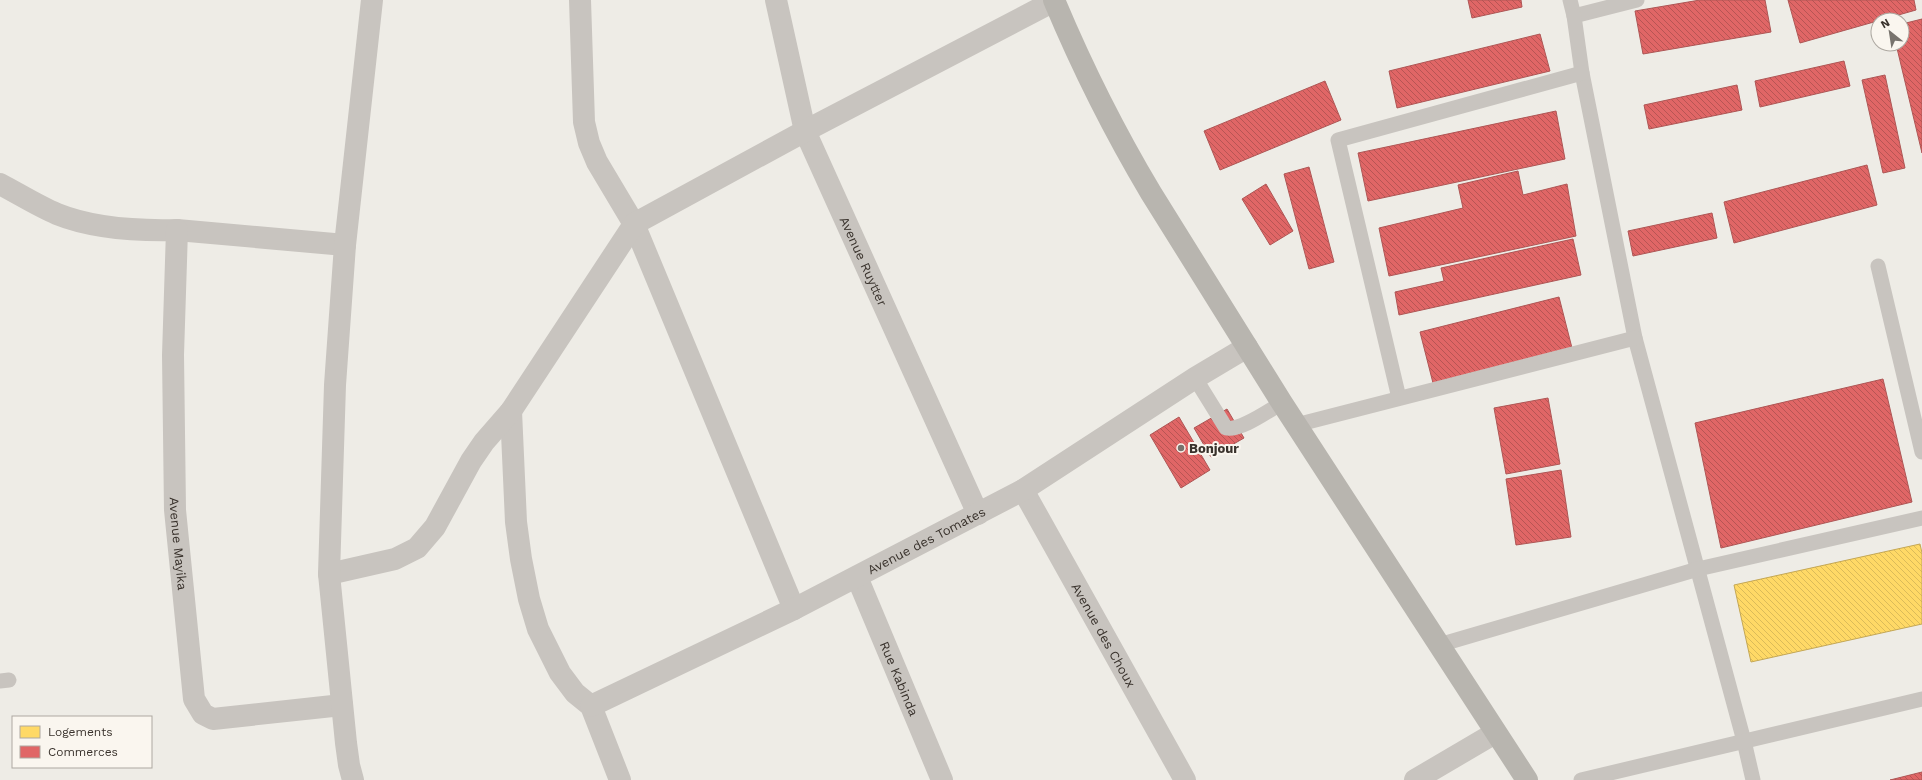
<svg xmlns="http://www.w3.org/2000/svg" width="1922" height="780" font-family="'Work Sans',sans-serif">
<defs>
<pattern id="homes-back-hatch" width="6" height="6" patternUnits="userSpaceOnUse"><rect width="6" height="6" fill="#ffd966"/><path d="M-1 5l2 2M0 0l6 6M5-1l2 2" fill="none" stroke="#dbbb59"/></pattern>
<pattern id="shops-back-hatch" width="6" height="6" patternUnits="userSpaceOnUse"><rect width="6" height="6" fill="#e06666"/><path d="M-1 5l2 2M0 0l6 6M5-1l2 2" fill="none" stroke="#b75554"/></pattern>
</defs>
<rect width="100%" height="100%" fill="#eeece6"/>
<polygon fill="url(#homes-back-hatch)" stroke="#c4a755" points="1920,544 1922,553 1922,624 1751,662 1734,585"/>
<g fill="url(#shops-back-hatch)" stroke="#ae5655">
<polygon points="1468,0 1521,0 1522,7 1472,18"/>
<polygon points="1700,0 1765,0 1771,32 1643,54 1635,11"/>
<polygon points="1788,0 1914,0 1916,10 1800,43"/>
<polygon points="1922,19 1922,153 1896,44 1902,44 1902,24"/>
<polygon points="1540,34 1550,71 1397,108 1389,71"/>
<polygon points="1844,61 1850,86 1760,107 1755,81"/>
<polygon points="1885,75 1905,168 1883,173 1862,80"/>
<polygon points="1325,81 1341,120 1220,170 1204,131"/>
<polygon points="1737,85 1742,110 1649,129 1644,105"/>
<polygon points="1556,111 1565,159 1368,201 1358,153"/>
<polygon points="1867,165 1877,205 1734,243 1724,202"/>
<polygon points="1309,167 1334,262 1309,269 1284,174"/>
<polygon points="1518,171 1523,195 1567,184 1576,236 1389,276 1379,228 1463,208 1458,185"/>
<polygon points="1266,184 1293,231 1270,245 1242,199"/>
<polygon points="1712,213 1717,238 1633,256 1628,231"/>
<polygon points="1573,239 1581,275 1399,315 1395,292 1444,281 1441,268"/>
<polygon points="1559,297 1572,348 1433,383 1420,332"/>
<polygon points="1883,379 1912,502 1721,548 1695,423"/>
<polygon points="1548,398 1560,464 1506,474 1494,408"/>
<polygon points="1227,409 1244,438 1211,457 1194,428"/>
<polygon points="1179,417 1210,470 1181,488 1150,435"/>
<polygon points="1561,470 1571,537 1516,545 1506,479"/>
<polygon points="1922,772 1922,780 1890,780"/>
</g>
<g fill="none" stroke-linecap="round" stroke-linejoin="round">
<g stroke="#c8c4bf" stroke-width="15">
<polyline points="1570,0 1574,16 1637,0"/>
<polyline points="1574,16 1582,73 1635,338 1744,741 1753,780"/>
<polyline points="1878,266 1922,452"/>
<path d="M1195,378L1226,428C1241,431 1269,410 1282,403"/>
<polyline points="1399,398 1338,140 1582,73"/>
<polyline points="1296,425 1635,338"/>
<polyline points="1439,645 1698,569 1922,518"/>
<polyline points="0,681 9,680"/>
<polyline points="1581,780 1922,699"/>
</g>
<g stroke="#c8c4bf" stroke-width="22">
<polyline points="580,0 584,122 589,143 597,162 634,224 794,609"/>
<path id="s1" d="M776,0L805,131L978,514"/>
<path d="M0,184C19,194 38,206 57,214C94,229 138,231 177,230L345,245"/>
<path id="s2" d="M177,230L173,355L175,510L194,699L203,714L213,719L342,705"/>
<polyline points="511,411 516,522 521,559 529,599 538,629 560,673 575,693 591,706 620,780"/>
<path id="s3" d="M1023,490L1185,780"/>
<polyline points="329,574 395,559 417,548 435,527 471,461 484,442 511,411 634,224 805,131 1054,1"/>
<path id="s4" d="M857,577L942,780"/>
<path id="s5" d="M591,706L794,609L1023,490L1195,378L1247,347"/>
<polyline points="353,780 349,765 346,743 329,574 335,385 345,245 372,0"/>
<polyline points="1415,780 1495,733"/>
</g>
<path stroke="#b8b5af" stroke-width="22" d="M1054,0C1082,67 1114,131 1151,193L1282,403L1527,780"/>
</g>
<circle fill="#78736d" stroke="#faf6ef" stroke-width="1.5" cx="1181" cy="448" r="4"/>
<g text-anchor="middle" stroke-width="4" stroke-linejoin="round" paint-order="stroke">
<g font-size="13" fill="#39322c" stroke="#faf6ef">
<text dy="5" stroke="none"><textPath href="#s1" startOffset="277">Avenue Ruytter</textPath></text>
<text dy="5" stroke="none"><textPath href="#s5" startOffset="374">Avenue des Tomates</textPath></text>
<text dy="5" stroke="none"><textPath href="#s2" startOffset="314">Avenue Mayika</textPath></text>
<text dy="5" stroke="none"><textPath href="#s3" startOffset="166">Avenue des Choux</textPath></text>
<text dy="5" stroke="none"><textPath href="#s4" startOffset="110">Rue Kabinda</textPath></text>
</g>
<g font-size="13" font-weight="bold" fill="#39322c" stroke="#faf6ef" text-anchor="start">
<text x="1189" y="453">Bonjour</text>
</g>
</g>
<rect x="12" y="716" width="140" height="52" fill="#faf6ef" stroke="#ada8a1"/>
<rect x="20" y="726" width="20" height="12" fill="#ffd966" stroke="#ada8a1"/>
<text x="48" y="736" font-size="12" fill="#39322c">Logements</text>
<rect x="20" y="746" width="20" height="12" fill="#e06666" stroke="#ada8a1"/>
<text x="48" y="756" font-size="12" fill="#39322c">Commerces</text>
<g transform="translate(1890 32) rotate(330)"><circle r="19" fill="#faf6ef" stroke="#ada8a1"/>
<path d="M0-3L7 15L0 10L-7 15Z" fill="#78736d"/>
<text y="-6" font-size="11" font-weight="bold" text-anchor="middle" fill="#39322c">N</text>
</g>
</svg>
